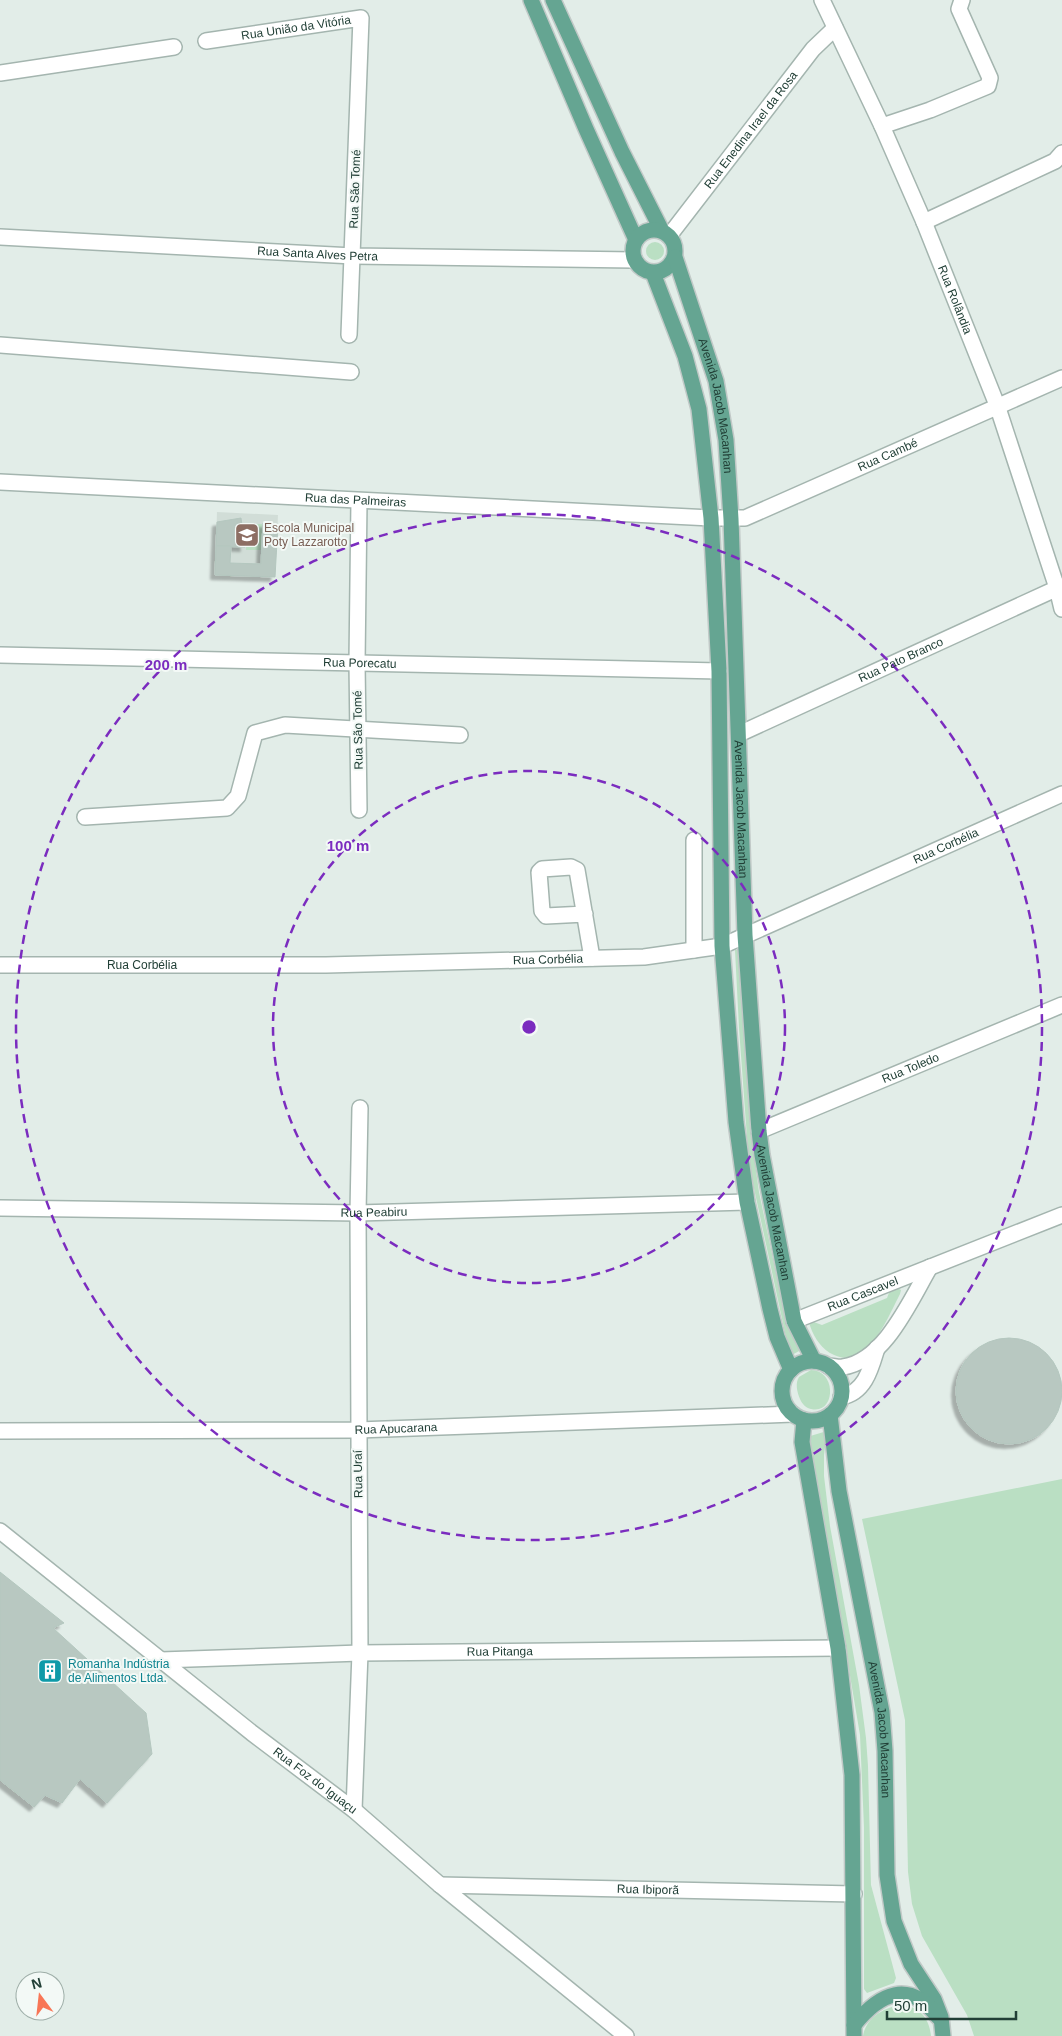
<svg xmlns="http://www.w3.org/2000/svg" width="1062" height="2036" font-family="Arial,sans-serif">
<defs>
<filter id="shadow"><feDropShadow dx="-4.5" dy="4.5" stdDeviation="1" flood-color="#0004"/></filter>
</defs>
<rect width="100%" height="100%" fill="#e2ede8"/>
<polygon fill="#d1ddd7" points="217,512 278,515 275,577 215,575"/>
<g fill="#badfc3">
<circle cx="655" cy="251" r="9"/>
<polygon points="247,524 262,524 261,550 246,550"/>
<polygon points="735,950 738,950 739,953 751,1135 759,1192 784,1311 801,1350 790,1356 749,1165 739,1028"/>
<path d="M892,1285L901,1290L900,1294C887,1319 866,1374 830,1353C819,1346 812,1334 809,1322L811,1321L822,1325L887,1298Z"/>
<path d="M811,1370C837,1370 836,1415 811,1409C806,1408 802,1404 800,1399C797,1392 795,1383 799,1377Z"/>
<polygon points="827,1431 824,1455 824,1476 830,1526 859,1685 866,1738 868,1766 871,1885 896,1978 894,1983 867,1993 864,1989 864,1827 860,1735 826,1533 807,1437"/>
<polygon points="1062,1479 1062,2036 974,2036 967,2015 922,1936 912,1904 908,1872 905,1720 862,1519"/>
<path d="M902,2005C920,2007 929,2018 931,2036H863C866,2017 885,2007 902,2005Z"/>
</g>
<g fill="#b8c8c1" stroke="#b4c7bf" filter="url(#shadow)">
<polygon points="241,518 245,547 216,546 217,522"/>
<polygon points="263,523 278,524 275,577 215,575 216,546 231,546 230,563 261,564"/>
<circle cx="1009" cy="1391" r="53"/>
<polygon points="0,1572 64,1623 53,1628 146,1713 152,1754 107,1803 80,1779 62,1803 45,1795 34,1807 0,1780"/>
</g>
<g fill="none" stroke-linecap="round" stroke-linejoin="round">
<defs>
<g id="minor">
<path id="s1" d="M822,0L882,126L924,222L997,405L1057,588L1062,609"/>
<path id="s2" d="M206,41L361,18L349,335"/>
<polyline points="0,73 174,47"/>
<polyline points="882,126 930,110 988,86 990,78 959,9 962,0"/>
<polyline points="924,222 1055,161 1062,153"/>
<path id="s3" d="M669,236L813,49L835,28"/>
<path id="s4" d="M0,237L353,256L634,260"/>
<polyline points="0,345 351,372"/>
<path id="s5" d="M0,482L711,518H745L1062,378"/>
<path id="s6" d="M0,655L719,671"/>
<path id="s7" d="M739,734L1062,586"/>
<polyline points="359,810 357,663 359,501"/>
<polyline points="85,817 227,808 238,796 255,733 285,725 460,735"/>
<polyline points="694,840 694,950"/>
<polyline points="585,914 546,916 542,911 539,872 542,869 571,867 577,870 592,958"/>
<path id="s8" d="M0,965H326L644,957L722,946L1062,794"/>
<path id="s9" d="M759,1131L1062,1005"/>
<path id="s10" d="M0,1208L358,1213L747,1202"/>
<path id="s11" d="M794,1321L1062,1215"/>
<path d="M828,1366C833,1366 839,1368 843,1367C885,1361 911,1299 930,1267"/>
<path d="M841,1397C865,1393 871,1368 877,1348"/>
<path id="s12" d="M0,1431L358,1430L793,1414"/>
<path id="s13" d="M0,1531L252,1733L354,1810L440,1885L626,2036"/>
<path id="s14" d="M161,1660L360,1653L838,1648"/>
<polyline points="354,1810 360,1653 358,1213 360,1108"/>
<path id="s15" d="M440,1885L854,1894"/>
</g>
<g id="major">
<polyline points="531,0 586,129 636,240"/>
<polyline points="553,0 622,152 662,231"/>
<circle cx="654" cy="251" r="21"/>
<path id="s16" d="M675,257L716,381L726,440L731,519L745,935L759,1131L762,1155L794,1321L814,1361"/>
<polyline points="653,273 685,356 699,409 711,518 719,671 722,946 736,1122 747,1202 770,1309 777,1337 791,1370"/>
<circle cx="812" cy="1391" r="30"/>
<path id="s17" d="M830,1415L839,1491L882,1712L885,1751L887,1875L894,1921L911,1964L934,1999L941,2017L943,2036"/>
<polyline points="804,1420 802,1442 838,1648 852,1775 854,2036"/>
<path d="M854,2025C880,1993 909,1979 938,2017"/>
</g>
</defs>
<use href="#minor" stroke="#a4b5af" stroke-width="18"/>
<use href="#major" stroke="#c1c9c7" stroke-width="18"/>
<use href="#minor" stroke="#fff" stroke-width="15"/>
<use href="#major" stroke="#65a592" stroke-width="15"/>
</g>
<g fill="none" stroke="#7b2cbf" stroke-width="2.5" stroke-dasharray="9 6">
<circle cx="529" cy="1027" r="256"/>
<circle cx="529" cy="1027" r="513"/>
</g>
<defs>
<symbol id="school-square" viewBox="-11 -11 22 22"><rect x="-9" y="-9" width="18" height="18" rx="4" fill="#8d6e63" stroke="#f3f9f6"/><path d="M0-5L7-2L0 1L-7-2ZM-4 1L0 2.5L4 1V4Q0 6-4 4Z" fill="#fff"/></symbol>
<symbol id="building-square" viewBox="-11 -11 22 22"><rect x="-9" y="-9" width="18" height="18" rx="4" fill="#0f9aa8" stroke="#f3f9f6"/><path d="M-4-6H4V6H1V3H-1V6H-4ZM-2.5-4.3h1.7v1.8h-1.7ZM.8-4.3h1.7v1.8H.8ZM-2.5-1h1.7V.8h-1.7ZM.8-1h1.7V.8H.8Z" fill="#fff"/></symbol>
</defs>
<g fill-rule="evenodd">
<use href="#school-square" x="233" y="521" width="28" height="28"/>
<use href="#building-square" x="36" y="1657" width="28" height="28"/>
</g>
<g text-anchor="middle" stroke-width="4" stroke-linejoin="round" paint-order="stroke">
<g font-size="12" fill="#213f36" stroke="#f3f9f6">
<text dy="4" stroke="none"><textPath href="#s2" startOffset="91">Rua União da Vitória</textPath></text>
<text dy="4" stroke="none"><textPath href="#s3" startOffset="134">Rua Enedina Irael da Rosa</textPath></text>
<text transform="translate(355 189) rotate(-88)" y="4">Rua São Tomé</text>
<text dy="4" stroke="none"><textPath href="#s4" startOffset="318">Rua Santa Alves Petra</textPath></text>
<text dy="4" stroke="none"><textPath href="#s1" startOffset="328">Rua Rolândia</textPath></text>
<text dy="4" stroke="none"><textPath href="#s16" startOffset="155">Avenida Jacob Macanhan</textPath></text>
<text dy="4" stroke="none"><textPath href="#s5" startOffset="902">Rua Cambé</textPath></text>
<text dy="4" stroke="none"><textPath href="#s5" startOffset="356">Rua das Palmeiras</textPath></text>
<text dy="4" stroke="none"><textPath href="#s7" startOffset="178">Rua Pato Branco</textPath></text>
<text dy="4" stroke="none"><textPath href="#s6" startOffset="360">Rua Porecatu</textPath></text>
<text transform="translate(358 730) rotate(-91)" y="4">Rua São Tomé</text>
<text dy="4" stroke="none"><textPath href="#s16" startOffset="560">Avenida Jacob Macanhan</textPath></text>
<text dy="4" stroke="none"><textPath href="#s8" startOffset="968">Rua Corbélia</textPath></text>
<text dy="4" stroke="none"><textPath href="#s8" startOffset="548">Rua Corbélia</textPath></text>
<text dy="4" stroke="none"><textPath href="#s8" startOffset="142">Rua Corbélia</textPath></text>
<text dy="4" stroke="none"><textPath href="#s9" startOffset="164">Rua Toledo</textPath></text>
<text dy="4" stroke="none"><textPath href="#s10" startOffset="374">Rua Peabiru</textPath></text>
<text dy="4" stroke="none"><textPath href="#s16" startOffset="965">Avenida Jacob Macanhan</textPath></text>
<text dy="4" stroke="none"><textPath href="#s11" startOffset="74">Rua Cascavel</textPath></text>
<text dy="4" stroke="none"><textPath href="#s12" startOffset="396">Rua Apucarana</textPath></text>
<text transform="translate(358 1474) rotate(-91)" y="4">Rua Uraí</text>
<text dy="4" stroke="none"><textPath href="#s14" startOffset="339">Rua Pitanga</textPath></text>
<text dy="4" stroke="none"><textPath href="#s17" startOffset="319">Avenida Jacob Macanhan</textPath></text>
<text dy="4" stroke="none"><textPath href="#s13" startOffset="402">Rua Foz do Iguaçu</textPath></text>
<text dy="4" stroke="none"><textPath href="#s15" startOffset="208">Rua Ibiporã</textPath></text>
</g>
<g font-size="12" fill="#785e54" stroke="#f3f9f6" text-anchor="start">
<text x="264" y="532">Escola Municipal<tspan x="264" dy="14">Poty Lazzarotto</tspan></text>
</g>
<g font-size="12" fill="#0d838f" stroke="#f3f9f6" text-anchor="start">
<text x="68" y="1668">Romanha Indústria<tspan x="68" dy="14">de Alimentos Ltda.</tspan></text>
</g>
</g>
<circle cx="529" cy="1027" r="8" fill="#7b2cbf" stroke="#f3f9f6" stroke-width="2.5"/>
<g font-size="15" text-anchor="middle" font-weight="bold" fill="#7b2cbf" stroke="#f3f9f6" stroke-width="4" stroke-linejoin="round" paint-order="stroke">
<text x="166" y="670">200 m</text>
<text x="348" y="851">100 m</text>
</g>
<g transform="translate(40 1996) rotate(345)"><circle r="24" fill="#f3f9f6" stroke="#9fafa9"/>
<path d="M0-4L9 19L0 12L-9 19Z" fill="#f87656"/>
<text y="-8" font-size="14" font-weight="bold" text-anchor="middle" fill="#213f36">N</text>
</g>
<path d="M887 2011v8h129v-8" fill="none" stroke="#213f36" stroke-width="2.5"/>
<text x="894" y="2011" font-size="15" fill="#213f36" stroke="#f3f9f6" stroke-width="4" paint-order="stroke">50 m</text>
</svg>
